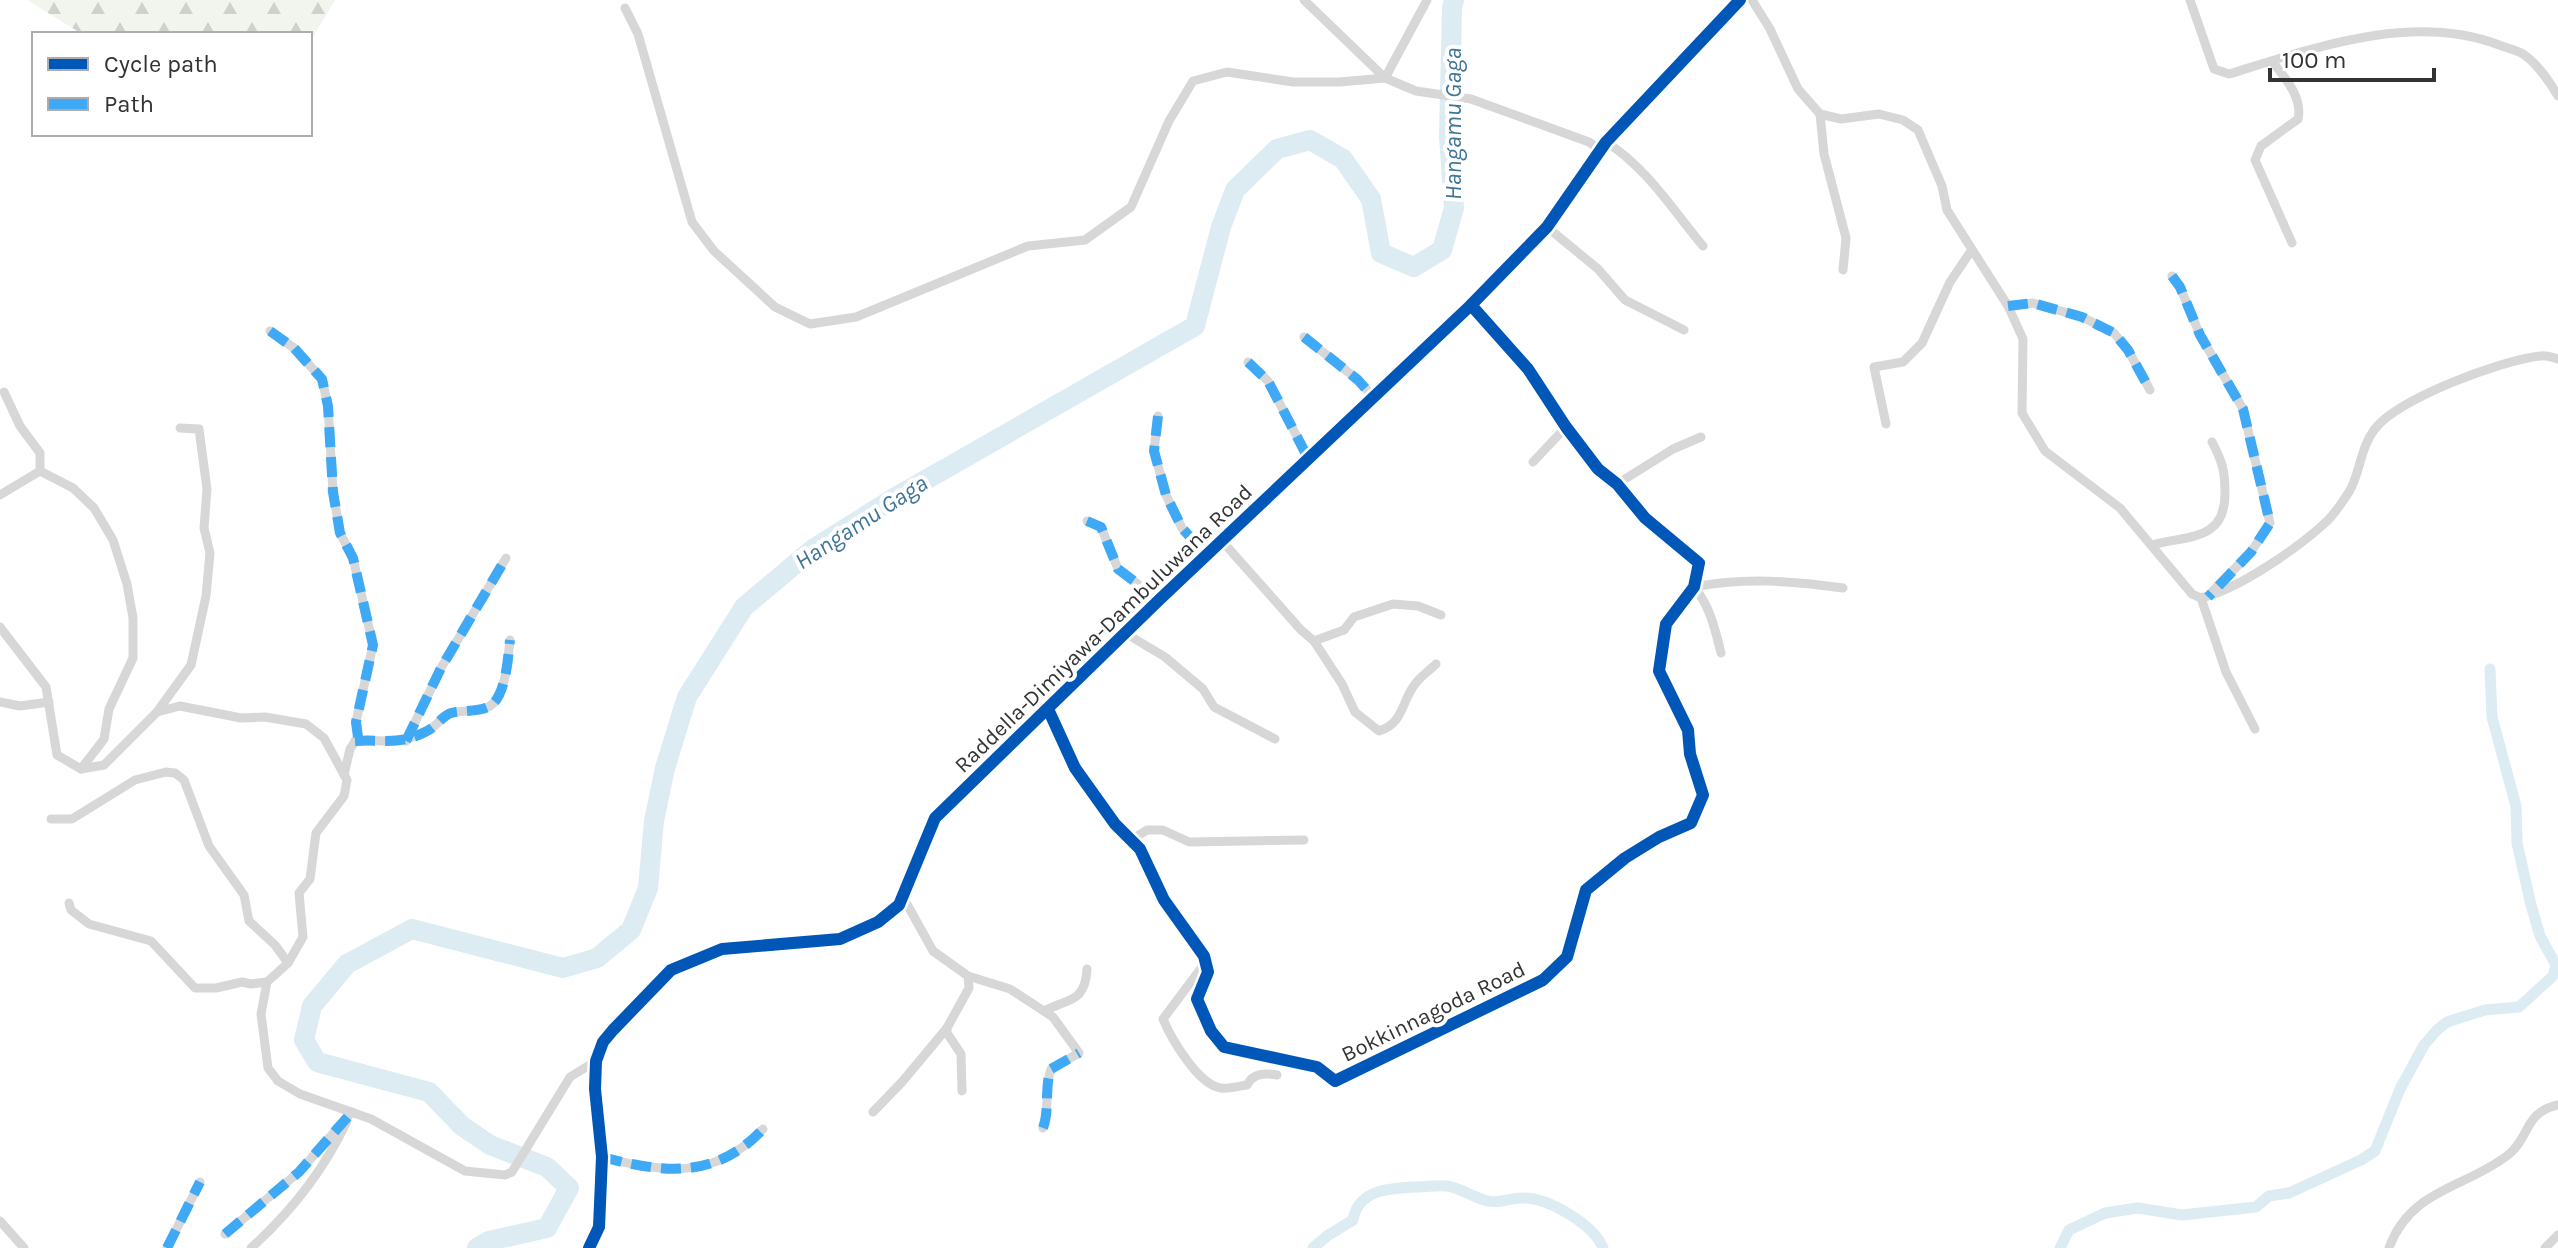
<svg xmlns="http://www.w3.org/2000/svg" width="2558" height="1248" font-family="Karla,sans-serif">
<defs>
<pattern id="forest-firs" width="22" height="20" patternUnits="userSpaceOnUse" patternTransform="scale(2)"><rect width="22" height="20" fill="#f1f5ed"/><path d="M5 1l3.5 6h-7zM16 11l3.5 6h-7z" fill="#cfd2cc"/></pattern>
</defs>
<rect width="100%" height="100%" fill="#fff"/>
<polygon fill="url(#forest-firs)" points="27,0 335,0 310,42 310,34 82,34"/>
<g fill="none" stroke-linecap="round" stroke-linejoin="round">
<g stroke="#ddebf3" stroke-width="11">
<path d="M1313,1248L1327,1236L1353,1220C1358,1189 1391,1188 1417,1187C1427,1187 1438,1185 1447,1186C1461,1188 1474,1198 1488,1201C1499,1204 1512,1197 1524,1198C1549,1198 1594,1225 1603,1248"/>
<polyline points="2060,1248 2069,1230 2105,1213 2138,1208 2182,1215 2256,1207 2269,1196 2289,1193 2361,1160 2375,1151 2400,1089 2424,1045 2437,1030 2447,1022 2485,1010 2519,1007 2553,976 2556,965 2540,936 2531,905 2517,843 2516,806 2492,717 2490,669"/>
</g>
<polyline stroke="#ddebf3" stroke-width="20" points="477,1248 489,1241 547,1228 569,1188 547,1167 490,1145 462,1126 429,1092 317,1062 304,1040 312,1006 347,964 412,929 563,968 597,958 631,930 648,888 654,821 665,768 687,697 744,607 813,549 894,498 1195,326 1221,227 1235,190 1277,149 1310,140 1343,159 1371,199 1381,253 1414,267 1442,250 1454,208 1449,136 1452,8 1454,0"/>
<g stroke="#d7d7d7" stroke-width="9">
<polyline points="1304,0 1385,78 1416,91 1471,99 1589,142 1600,150"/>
<path d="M1752,0L1770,29L1798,89L1820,114L1841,119L1879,114L1903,120L1918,130L1942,186L1947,210L2008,306L2023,339L2022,413L2045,451L2120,508L2192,594L2201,598C2239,589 2298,548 2326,522C2335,514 2342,502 2349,492C2360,474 2360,449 2374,430C2396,399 2502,360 2540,356C2546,355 2552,357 2558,359"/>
<path d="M2190,0L2214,69L2229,74C2314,48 2412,12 2499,45C2507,48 2516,50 2523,54C2538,64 2549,81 2558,96"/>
<polyline points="625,8 638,34 692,222 714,251 775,307 810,324 856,317 1028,246 1085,240 1131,207 1169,121 1193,81 1227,72 1293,82 1339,82 1385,78 1427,0"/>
<path d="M2272,61C2284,77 2303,97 2298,119L2261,146L2255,160L2292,243"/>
<polyline points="1820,114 1824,154 1846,238 1843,270"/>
<path d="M1606,142C1646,167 1673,210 1703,246"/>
<polyline points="1547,227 1598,269 1625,300 1684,330"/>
<polyline points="2172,276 2180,287 2200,335 2243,409 2270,523 2251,552 2211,593"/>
<polyline points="2008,306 2033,303 2082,317 2114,333 2128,350 2150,390"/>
<polyline points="270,331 294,348 322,379 328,406 333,492 340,533 353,558 373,645 356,722 358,737 350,749 344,775"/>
<polyline points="1304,337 1358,380 1374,398"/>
<polyline points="1248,362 1268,381 1308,458"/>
<polyline points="4,392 20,426 40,453 40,471"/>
<polyline points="1158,416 1154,451 1166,495 1182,528 1207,556"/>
<polyline points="1886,424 1874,367 1903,362 1922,343 1950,282 1971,251"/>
<polyline points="1533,462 1566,427"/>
<polyline points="1617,484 1673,449 1701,437"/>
<polyline points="0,495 40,471 73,488 94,508 113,540 127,584 133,618 133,658 109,709 104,739 81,769"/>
<polyline points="1087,521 1101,527 1118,569 1159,600"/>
<path d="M1222,541L1301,630L1314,641L1342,684L1355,712L1379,731C1402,724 1401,705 1413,687C1418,678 1429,671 1436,664"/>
<path d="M2152,545C2189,535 2224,541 2225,495C2225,471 2223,463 2212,442"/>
<polyline points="2201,598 2226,672 2255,729"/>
<polyline points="0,627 46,687 57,755 81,769 104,765 157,712 180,706 241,718 265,717 306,724 324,738 347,780 344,796 316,833 310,879 299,893 303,937 288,963 267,982 261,1014 268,1068 278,1081 300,1094 371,1119 465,1171 505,1175 512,1172 570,1077 596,1061"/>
<polyline points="1125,633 1165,657 1203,689 1214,707 1275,739"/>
<polyline points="1314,641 1344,630 1354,617 1393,604 1418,606 1441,615"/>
<path d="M1721,653C1715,629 1710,606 1694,587C1744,577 1793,581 1843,588"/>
<polyline points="0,702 20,706 49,702"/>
<polyline points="1048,709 1075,768 1115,824 1140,849 1164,900 1204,956 1208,972 1197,999 1211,1031 1224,1047 1317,1067 1335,1081 1543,980 1567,957 1586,890 1625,858 1659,837 1691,823 1703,795 1690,754 1688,730 1659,671 1666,624 1694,587 1699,563 1645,518 1617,484 1598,469 1566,427 1528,369 1471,305"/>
<polyline points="157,712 191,665 206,596 210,553 204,528 207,489 199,429 180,428"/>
<path d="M355,741C384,739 399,746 427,731C436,727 442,716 451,713C462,710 477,712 488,707C506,699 508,657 510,640"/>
<polyline points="406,741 441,668 506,558"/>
<polyline points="51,819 72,819 135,780 166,772 175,773 184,780 209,846 244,895 249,921 275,945 288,963"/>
<polyline points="1131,840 1147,830 1163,830 1189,842 1304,840"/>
<polyline points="903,897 933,951 968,976 969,988 947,1028 947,1033 961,1054 962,1091"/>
<polyline points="69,903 71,910 89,924 151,941 195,988 216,988 242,982 251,984 267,982"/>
<path d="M1204,959L1202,967L1163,1019C1171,1038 1198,1085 1221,1088C1229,1089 1239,1086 1247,1085C1253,1073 1265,1073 1277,1075"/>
<path d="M968,976L1010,989L1053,1017L1079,1053L1051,1069C1044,1088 1050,1109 1043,1128"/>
<path d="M1044,1011C1069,998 1085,1003 1087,969"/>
<polyline points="873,1112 902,1082 947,1028"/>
<path d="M602,1157C664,1173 715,1180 763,1129"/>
<polyline points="0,1221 24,1248"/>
<polyline points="225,1234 299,1172 352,1112"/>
<polyline points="167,1248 200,1182"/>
<path d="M251,1248C291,1212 324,1170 347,1121"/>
<path d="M2389,1248C2410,1189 2466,1188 2508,1155C2530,1138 2524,1112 2558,1105"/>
<polyline points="2545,1248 2558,1235"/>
</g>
<polyline stroke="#d7d7d7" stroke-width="11" points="589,1248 599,1227 602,1157 595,1089 596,1061 603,1042 613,1030 671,970 722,949 840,939 878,922 899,905 935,818 1159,600 1471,305 1547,227 1606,142 1740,0"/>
<g stroke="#3fa9f5" stroke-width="10" stroke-dasharray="20 10" stroke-linecap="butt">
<polyline points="2172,276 2180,287 2200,335 2243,409 2270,523 2251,552 2208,597"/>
<polyline points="2008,306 2033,303 2082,317 2114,333 2128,350 2150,390"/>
<polyline points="270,331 294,348 322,379 328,406 333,492 340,533 353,558 373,645 356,722 358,737"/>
<polyline points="1304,337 1358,380 1374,398"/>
<polyline points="1248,362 1268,381 1308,458"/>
<polyline points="1158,416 1154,451 1166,495 1182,528 1207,556"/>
<polyline points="1087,521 1101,527 1118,569 1159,600"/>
<path d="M355,741C384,739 399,746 427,731C436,727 442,716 451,713C462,710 477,712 488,707C506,699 508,657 510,640"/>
<polyline points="406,741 441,668 506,558"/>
<path d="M1043,1128C1050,1109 1044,1088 1051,1069L1079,1053"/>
<path d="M602,1157C664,1173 715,1180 763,1129"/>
<polyline points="225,1234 299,1172 352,1112"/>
<polyline points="167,1248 200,1182"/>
</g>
<defs>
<g id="cycleway">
<polyline points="1048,709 1075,768 1115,824 1140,849 1164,900 1204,956 1208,972 1197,999 1211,1031 1224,1047 1317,1067 1335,1081 1543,980 1567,957 1586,890 1625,858 1659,837 1691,823 1703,795 1690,754 1688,730 1659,671 1666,624 1694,587 1699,563 1645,518 1617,484 1598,469 1566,427 1528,369 1471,305"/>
<polyline points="589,1248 599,1227 602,1157 595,1089 596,1061 603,1042 613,1030 671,970 722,949 840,939 878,922 899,905 935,818 1159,600 1471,305 1547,227 1606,142 1740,0"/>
</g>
</defs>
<use href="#cycleway" stroke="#fff" stroke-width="17"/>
<use href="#cycleway" stroke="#0057b8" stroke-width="12"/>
</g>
<g text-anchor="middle" stroke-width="8" stroke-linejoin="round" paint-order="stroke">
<g font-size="22" fill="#333" stroke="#fff">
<text transform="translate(1103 628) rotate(-44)" y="8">Raddella-Dimiyawa-Dambuluwana Road</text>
<text transform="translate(1433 1011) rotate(-26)" y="8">Bokkinnagoda Road</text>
</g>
<g font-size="24" font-style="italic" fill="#3f7597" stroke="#fff">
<text transform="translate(1453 124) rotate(-90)" y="8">Hangamu Gaga</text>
<text transform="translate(861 522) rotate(-33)" y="8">Hangamu Gaga</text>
</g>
</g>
<rect x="32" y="32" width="280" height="104" fill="#ffffff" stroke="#adadad" stroke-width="2"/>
<rect x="48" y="58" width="40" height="12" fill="#0057b8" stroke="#adadad" stroke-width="2"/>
<text x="104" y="72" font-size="24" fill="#333333">Cycle path</text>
<rect x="48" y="98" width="40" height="12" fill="#3fa9f5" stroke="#adadad" stroke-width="2"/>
<text x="104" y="112" font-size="24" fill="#333333">Path</text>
<path d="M2270 68v12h164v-12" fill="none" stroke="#333333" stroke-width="4"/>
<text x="2282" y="68" font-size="24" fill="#333333" stroke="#ffffff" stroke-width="6" paint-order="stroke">100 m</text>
</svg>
